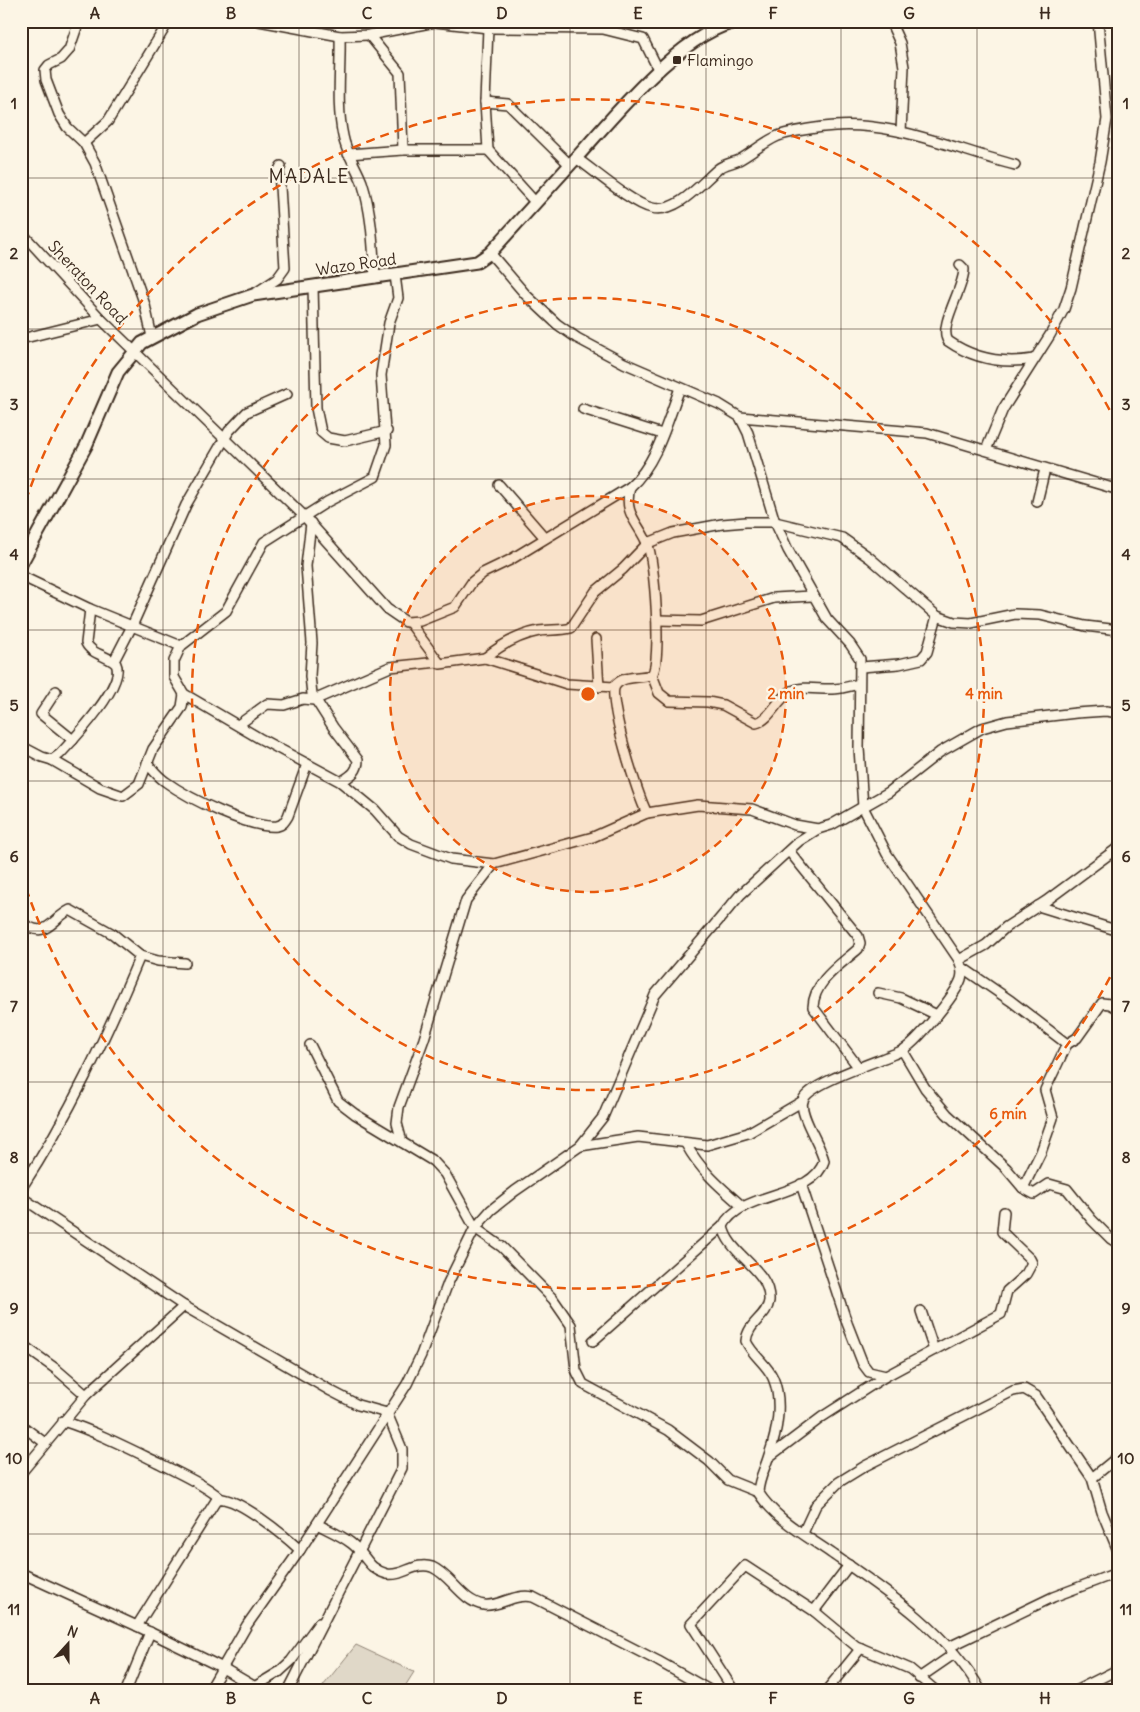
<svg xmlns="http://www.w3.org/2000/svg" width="1140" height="1712" font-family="Delius,sans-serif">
<rect width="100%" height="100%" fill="#fcf5e5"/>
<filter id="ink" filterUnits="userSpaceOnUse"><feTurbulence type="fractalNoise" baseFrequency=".02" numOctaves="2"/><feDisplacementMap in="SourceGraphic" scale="10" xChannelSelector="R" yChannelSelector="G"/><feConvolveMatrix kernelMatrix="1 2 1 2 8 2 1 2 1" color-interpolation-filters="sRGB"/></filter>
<g filter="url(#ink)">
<polygon fill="#e0d8c8" stroke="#8e8173" points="356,1645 414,1672 402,1691 319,1691"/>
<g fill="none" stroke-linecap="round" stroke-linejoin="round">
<defs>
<g id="minor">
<polyline points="79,21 69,50 61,59 49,65 45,70 46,80 59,114 67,127 84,143 95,163 145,305 152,337"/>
<polyline points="259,21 340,36 369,35 435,22 488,28 603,29 643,39 659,71"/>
<polyline points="890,21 900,43 904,67 901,132"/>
<polyline points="488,28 485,102 488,150 536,203"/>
<polyline points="369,35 400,73 403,150"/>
<path d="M340,36C341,68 336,104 343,136C346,153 356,166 362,182C372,213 373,246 375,278"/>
<polyline points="485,102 508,104 570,165"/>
<polyline points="84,143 108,121 169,21"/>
<polyline points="348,154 403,150 488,150"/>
<path d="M576,158C595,171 631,203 652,208C677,214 702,182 718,169C724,164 733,163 739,160C752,153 764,142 778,136C792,131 808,129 823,127C889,118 953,149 1015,165"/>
<path d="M21,232L101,319L304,516L387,609L406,622L420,621L455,607L472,582L483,573L510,560L630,487C657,463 667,422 680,388"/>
<path d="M490,253L526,295L557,324L577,338L624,363L719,404L740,417L748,433L775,522L788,550L827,619L850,644L860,659L859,748L863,807L887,854L959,960C962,967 963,972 961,979C956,994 916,1044 901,1051C883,1060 810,1082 803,1100C798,1114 821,1145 824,1161C813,1199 741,1190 723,1226C728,1255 771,1269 769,1301C767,1317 748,1322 746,1341C752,1355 767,1364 773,1378C783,1401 777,1433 769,1455C765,1469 759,1478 758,1492C775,1519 805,1535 831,1553C886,1591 947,1631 981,1691"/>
<path d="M960,265L964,269C964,289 938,325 948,341C974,359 1004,364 1034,359"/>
<polyline points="395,275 398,298 389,323 381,375 386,445 375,477 327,502 264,542 226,611 181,646 174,661 174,677 184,694 259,738 341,782 375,810 398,836 411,844 451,859 494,864 593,837 647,813 698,805 752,809 795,825 818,829 831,825 889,792 940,752 982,728 1007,721 1076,713 1106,711 1119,713"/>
<polyline points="313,286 316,408 321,432 328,438 345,441 387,431"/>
<polyline points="254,294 277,279 285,268 279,170 281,166"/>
<polyline points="21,339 101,319"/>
<polyline points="583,409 662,434"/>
<polyline points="740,417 927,433 1119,490"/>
<polyline points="986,450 1003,409 1050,335 1064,309 1071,288 1100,162 1107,119 1098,21"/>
<polyline points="499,485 545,538"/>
<path d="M630,487C623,514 638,522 647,543C655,560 662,661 652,675C642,678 622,675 615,686C607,698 638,798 647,813"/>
<polyline points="1037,502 1045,469"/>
<path d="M311,523L306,566L312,643L310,676L312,694L333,727L358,760C358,772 350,776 341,782"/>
<polyline points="21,576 90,609 181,646"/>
<polyline points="657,620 701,621 774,598 812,596"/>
<polyline points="410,623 440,664 485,658 567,684 614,687"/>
<polyline points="596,639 599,687"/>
<path d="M485,658C501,645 518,635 539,631C549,629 560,631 571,628L595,592L623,569L648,543L673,533L722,524L746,522H775L842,538L870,558L937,616L954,622L971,623L1015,614L1040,615L1085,626L1119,630"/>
<polyline points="114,661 132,626 186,505 229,431 247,412 287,394"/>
<polyline points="861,667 899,664 921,659 927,652 937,616"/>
<path d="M652,675L659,693L669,701L708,702L723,705L756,723C770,720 777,699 790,692C803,685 819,690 832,689C841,689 851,686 859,684"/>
<polyline points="56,691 41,714 73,740"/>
<polyline points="238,725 267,704 284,705 303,699 314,700 390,667 438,662"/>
<path d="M21,746L42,757L52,760L60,754C74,739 126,684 116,664C107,655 92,655 86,643L90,609"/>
<polyline points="52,760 100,788 123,796 139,784 153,749 182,707 184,694"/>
<path d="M147,763C153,770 158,777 166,782C188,798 250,829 277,826C283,825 285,821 288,816L307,764"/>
<path d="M789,851L858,936L860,943L858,949C840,965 814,981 813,1007L859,1068"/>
<polyline points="1038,906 1119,931"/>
<path d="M21,922C47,941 50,920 70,910L113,934L140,956L158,961L185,963"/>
<polyline points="959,960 986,945 1006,927 1046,901 1119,847"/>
<polyline points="963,968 1011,1001 1067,1044 1077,1038 1102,1003 1110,1004 1119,1009"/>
<polyline points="878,993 901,998 937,1015"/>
<polyline points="310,1045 338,1101 355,1114 433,1161 445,1174 475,1228 502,1247 553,1299 571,1325 576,1370 583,1384 668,1430 709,1461 728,1480 758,1492"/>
<polyline points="903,1051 925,1088 947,1114 1006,1168 1023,1188 1034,1194 1049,1184 1067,1189 1092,1220 1111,1239 1119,1244"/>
<polyline points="402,1142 397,1123 399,1107 424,1039 466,900 494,864"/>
<path d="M686,1144C700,1170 720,1187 743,1207"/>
<polyline points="580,1146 638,1137 707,1145 748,1133 803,1101"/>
<polyline points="801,1184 847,1323 863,1364 869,1372 886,1376"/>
<polyline points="1023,1188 1041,1152 1053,1118 1045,1090 1067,1044"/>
<path d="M21,1189C69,1116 106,1037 140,956"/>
<polyline points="21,1197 184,1306 331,1391 358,1405 387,1413"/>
<polyline points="921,1311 934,1350"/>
<polyline points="593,1341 723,1226"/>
<polyline points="21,1344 56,1369 86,1395"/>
<path d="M63,1421C97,1432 128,1448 159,1463C180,1474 202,1483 220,1498"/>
<polyline points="21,1425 45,1443"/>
<polyline points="769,1457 822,1417 886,1376 1001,1314 1007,1291 1026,1274 1032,1263 1030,1259 1002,1232 1004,1212"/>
<polyline points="21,1473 86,1395 184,1306"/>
<polyline points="1092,1478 1119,1456"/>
<path d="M317,1524C328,1530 341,1535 351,1543C367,1555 366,1568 387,1574C403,1577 415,1561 432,1567C451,1575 462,1602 484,1605C500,1607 513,1593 533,1597L658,1661L711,1691"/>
<polyline points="803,1533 816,1505 839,1482 865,1466 1013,1391 1024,1389 1036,1396 1092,1478 1102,1512 1119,1553"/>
<polyline points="21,1573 137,1626 221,1667 262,1691"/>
<polyline points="814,1611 849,1565"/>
<path d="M137,1626L217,1499C236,1495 286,1537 300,1550"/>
<polyline points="949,1647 1053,1597 1119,1572"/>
<polyline points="919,1678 954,1654"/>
<polyline points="256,1686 279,1672 291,1661 319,1623"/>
<polyline points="126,1691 150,1632"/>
<polyline points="209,1691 247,1625 300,1550 407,1384 421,1355 448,1283 475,1228 491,1210 515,1191 580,1146 603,1117 655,995 740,895 799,841 818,829"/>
<polyline points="288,1691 402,1468 402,1449 387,1413"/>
<polyline points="734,1691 691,1624 745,1566 814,1611 856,1646 910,1669 936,1691"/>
<polyline points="826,1691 861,1648"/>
<polyline points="1075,1691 1119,1669"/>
</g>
<path id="major" d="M21,564L86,446L118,372L142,343L197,314L253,295L477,262L490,253C519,221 548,189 577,157C615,115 683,30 740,21"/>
</defs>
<use href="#minor" stroke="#3b2a1e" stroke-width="12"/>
<use href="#major" stroke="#3b2a1e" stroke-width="15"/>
<use href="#minor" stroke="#fcf5e5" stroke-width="9"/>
<use href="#major" stroke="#fcf5e5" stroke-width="11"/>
</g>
</g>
<path fill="none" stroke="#3b2a1e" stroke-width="1" stroke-opacity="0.55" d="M163,21V1691M299,21V1691M434,21V1691M570,21V1691M706,21V1691M841,21V1691M977,21V1691M21,178H1119M21,329H1119M21,479H1119M21,630H1119M21,781H1119M21,931H1119M21,1082H1119M21,1233H1119M21,1383H1119M21,1534H1119"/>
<circle cx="588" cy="694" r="198" fill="#e8590c" fill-opacity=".12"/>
<g fill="none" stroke="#e8590c" stroke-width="2.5" stroke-dasharray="9 6">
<circle cx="588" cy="694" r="198"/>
<circle cx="588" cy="694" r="396"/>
<path d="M1117 964A594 594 0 0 1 21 873M21 515A594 594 0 0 1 1117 424"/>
</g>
<rect fill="#3b2a1e" stroke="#fcf5e5" stroke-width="2" x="672" y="55" width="10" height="10" rx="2.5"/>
<g text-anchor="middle" stroke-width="4.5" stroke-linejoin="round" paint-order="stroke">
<g font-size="16" fill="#3b2a1e" stroke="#fcf5e5" text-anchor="start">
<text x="687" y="66">Flamingo</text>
</g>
<g font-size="16" fill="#3b2a1e" stroke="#fcf5e5">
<text transform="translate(356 264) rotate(-8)" y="6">Wazo Road</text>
<text transform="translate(88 282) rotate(47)" y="6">Sheraton Road</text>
</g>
<g font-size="19" letter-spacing="1" fill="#3b2a1e" stroke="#fcf5e5">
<text x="309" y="183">MADALE</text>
</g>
</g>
<circle cx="588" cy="694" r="8" fill="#e8590c" stroke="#fcf5e5" stroke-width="2.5"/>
<g font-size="15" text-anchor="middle" font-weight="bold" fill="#e8590c" stroke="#fcf5e5" stroke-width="4.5" stroke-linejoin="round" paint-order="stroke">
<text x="786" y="699">2 min</text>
<text x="984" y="699">4 min</text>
<text x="1008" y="1119">6 min</text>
</g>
<rect width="1140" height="1712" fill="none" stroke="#fcf5e5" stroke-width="55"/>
<g transform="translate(68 1644) rotate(21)" stroke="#fcf5e5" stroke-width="4" paint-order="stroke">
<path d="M0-4L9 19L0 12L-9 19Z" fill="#3b2a1e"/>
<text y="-8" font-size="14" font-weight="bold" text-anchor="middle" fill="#3b2a1e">N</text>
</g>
<rect x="28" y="28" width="1084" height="1656" fill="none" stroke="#3b2a1e" stroke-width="2"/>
<g font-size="16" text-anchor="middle" font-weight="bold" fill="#3b2a1e">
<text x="95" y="19">A</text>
<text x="231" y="19">B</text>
<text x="367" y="19">C</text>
<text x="502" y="19">D</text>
<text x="638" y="19">E</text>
<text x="773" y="19">F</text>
<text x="909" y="19">G</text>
<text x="1045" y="19">H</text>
<text x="14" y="109">1</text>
<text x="1126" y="109">1</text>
<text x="14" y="259">2</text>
<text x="1126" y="259">2</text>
<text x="14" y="410">3</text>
<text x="1126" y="410">3</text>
<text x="14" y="560">4</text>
<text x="1126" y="560">4</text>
<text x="14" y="711">5</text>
<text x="1126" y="711">5</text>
<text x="14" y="862">6</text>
<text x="1126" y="862">6</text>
<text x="14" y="1012">7</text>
<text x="1126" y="1012">7</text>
<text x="14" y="1163">8</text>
<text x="1126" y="1163">8</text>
<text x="14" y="1314">9</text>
<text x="1126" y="1314">9</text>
<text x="14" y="1464">10</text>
<text x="1126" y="1464">10</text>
<text x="14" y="1615">11</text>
<text x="1126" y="1615">11</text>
<text x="95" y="1704">A</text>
<text x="231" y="1704">B</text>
<text x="367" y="1704">C</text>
<text x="502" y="1704">D</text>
<text x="638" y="1704">E</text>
<text x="773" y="1704">F</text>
<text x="909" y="1704">G</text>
<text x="1045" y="1704">H</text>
</g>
</svg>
